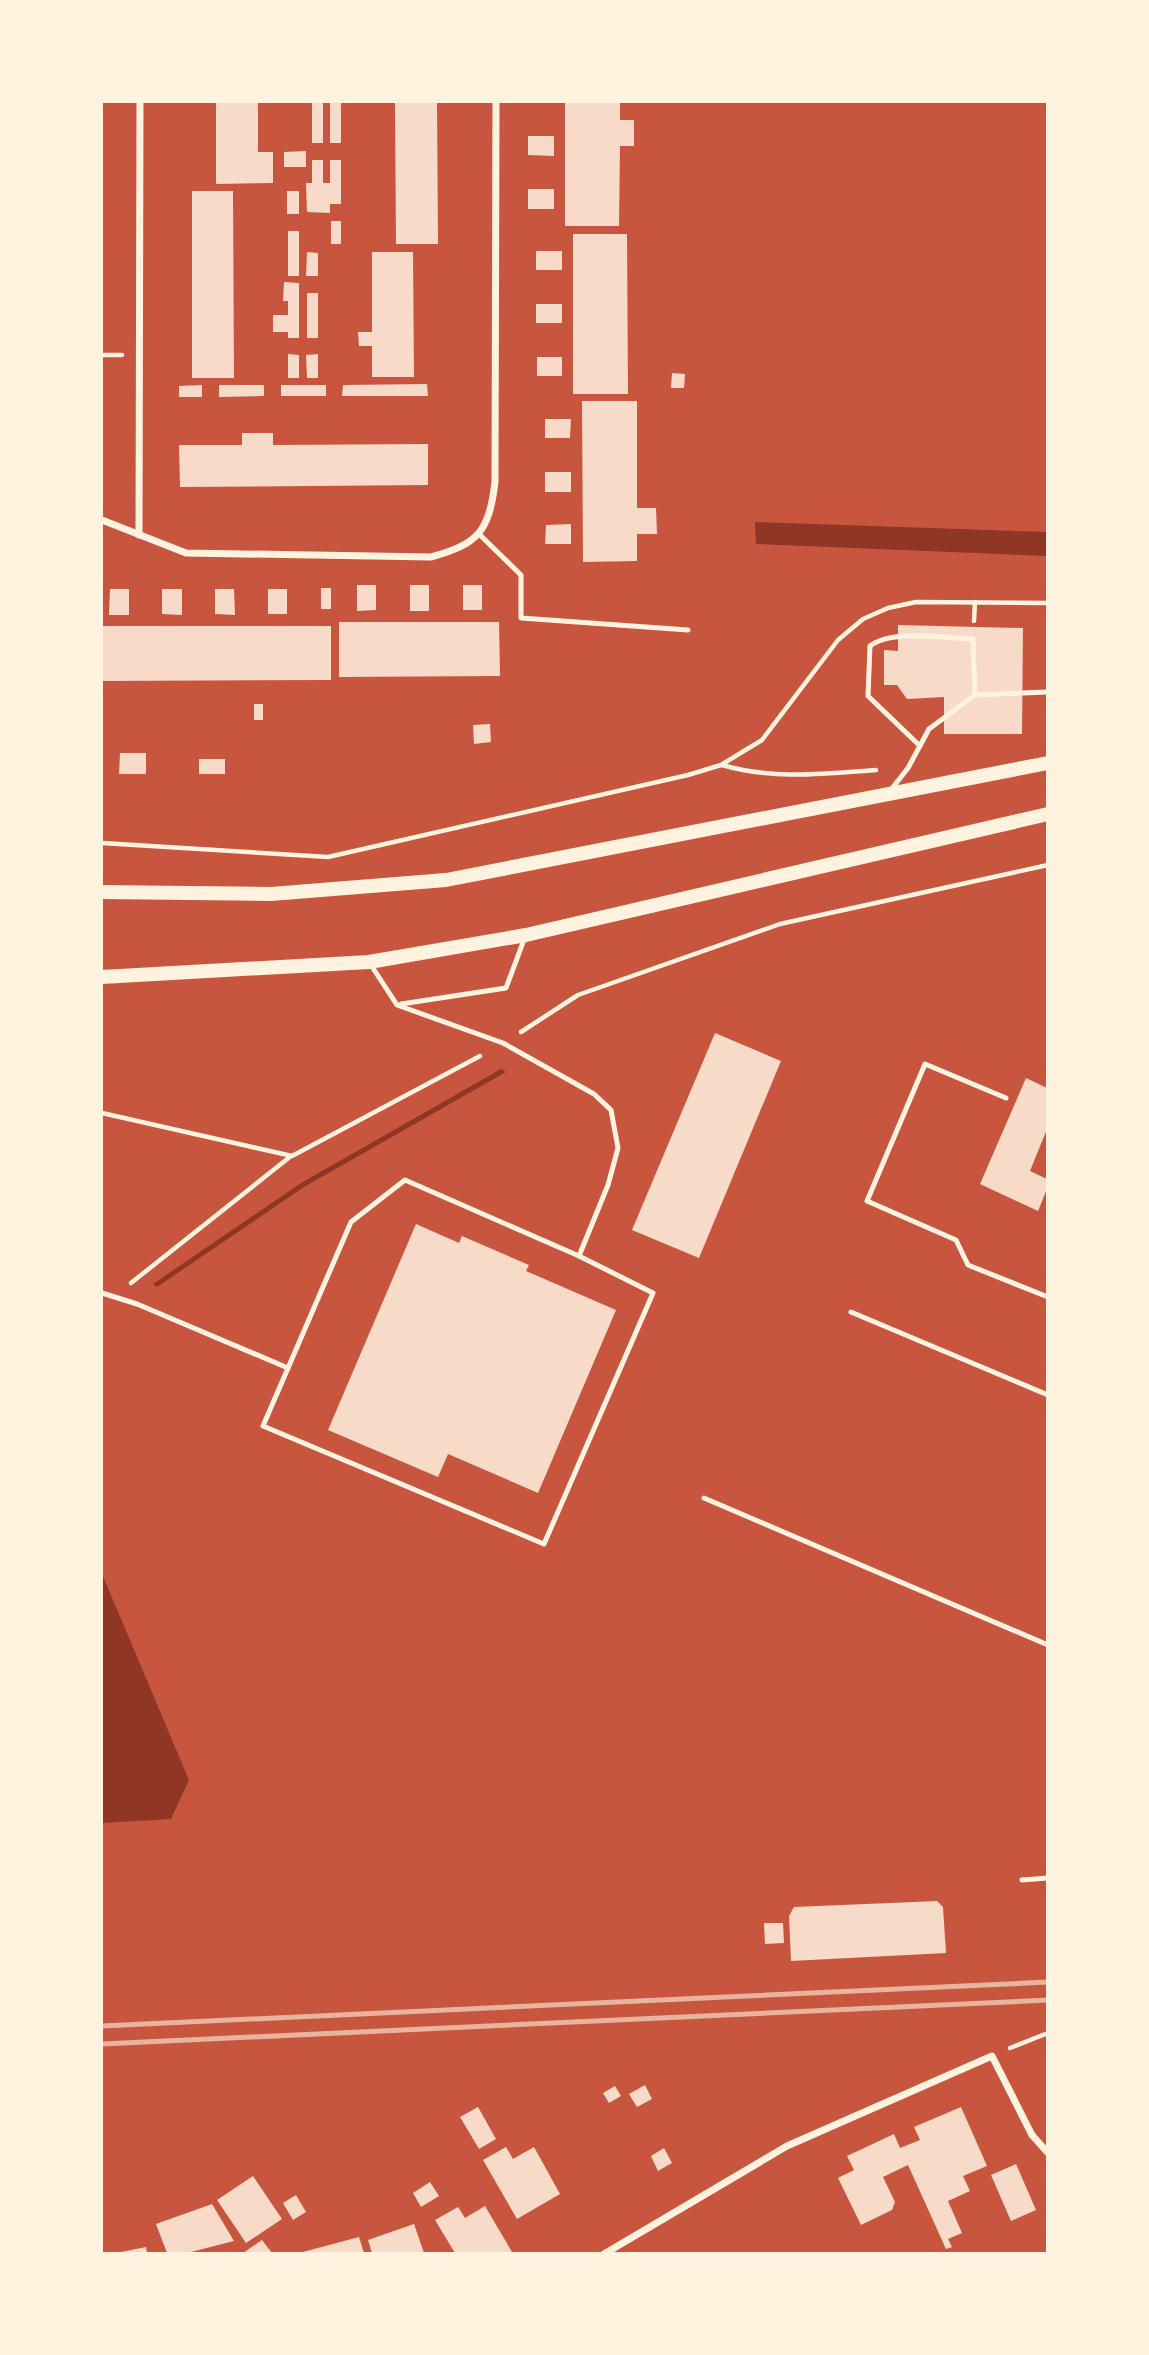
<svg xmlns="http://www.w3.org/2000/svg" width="1149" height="2355" font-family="Cabin,sans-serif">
<rect width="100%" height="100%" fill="#c8553d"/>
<g fill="#8f3625">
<polygon points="755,522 1047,532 1047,556 756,544"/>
<polygon points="501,1069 506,1072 304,1187 157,1287 153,1284 301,1183"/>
<polygon points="102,1574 189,1780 171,1819 102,1823"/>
</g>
<g fill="#f7dbc8">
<polygon points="216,102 258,102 258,152 273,152 273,183 216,184"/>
<rect x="312" y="102" width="11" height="41"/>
<rect x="330" y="102" width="11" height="41"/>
<polygon points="395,102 437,102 438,244 396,244"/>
<polygon points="565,102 620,102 620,120 634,120 634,146 620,146 619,226 565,226"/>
<polygon points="528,136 554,136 554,156 528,155"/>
<polygon points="306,151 306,167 284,167 284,152"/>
<polygon points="312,160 323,160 323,183 330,183 330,160 341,160 341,204 330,204 330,213 307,212 306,183 312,183"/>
<rect x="528" y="189" width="26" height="20"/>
<polygon points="192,191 233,191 234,378 192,378"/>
<rect x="287" y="191" width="12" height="23"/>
<rect x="331" y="221" width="10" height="23"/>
<rect x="288" y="231" width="11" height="45"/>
<polygon points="573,234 627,234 628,394 573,394"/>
<rect x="536" y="251" width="26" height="19"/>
<polygon points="307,252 318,253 318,276 306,276"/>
<polygon points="372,252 413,252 414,377 372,377 372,346 359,346 358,332 372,332"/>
<polygon points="284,282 299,283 299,338 288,338 288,332 273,332 273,315 288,315 288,301 283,301"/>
<rect x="307" y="293" width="11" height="45"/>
<rect x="536" y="304" width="26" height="19"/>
<polygon points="288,354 299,355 299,378 288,378"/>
<polygon points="318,354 318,378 307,378 306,355"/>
<rect x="537" y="357" width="25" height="19"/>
<polygon points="672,373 685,374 684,388 671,388"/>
<polygon points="427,384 428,396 342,396 343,385"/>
<polygon points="202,385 202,397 179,397 179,386"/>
<polygon points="219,385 264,385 264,396 219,397"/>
<rect x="281" y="385" width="45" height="11"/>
<polygon points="582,401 637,401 637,508 656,508 657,534 637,534 637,561 583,562"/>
<polygon points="545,419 571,419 570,438 545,438"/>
<polygon points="242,433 273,433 273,445 428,444 428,485 180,487 179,445 242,445"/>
<rect x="545" y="472" width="26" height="20"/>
<polygon points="571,524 571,544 545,544 546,525"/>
<polygon points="357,585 376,585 376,610 357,611"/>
<rect x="410" y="585" width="19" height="26"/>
<rect x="463" y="585" width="19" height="25"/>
<rect x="321" y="588" width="10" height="21"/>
<polygon points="110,589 129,589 129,615 109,615"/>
<polygon points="162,589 182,589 182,615 162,614"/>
<polygon points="215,589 234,589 235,615 215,614"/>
<rect x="268" y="589" width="19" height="25"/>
<polygon points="339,622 499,622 500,676 339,677"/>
<polygon points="898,625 1023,628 1022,734 944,734 944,697 907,699 897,685 884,685 884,650 898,651"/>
<polygon points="102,626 331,626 331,680 102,681"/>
<rect x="254" y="704" width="9" height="16"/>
<polygon points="490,724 491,742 474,744 473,725"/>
<polygon points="120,753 146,753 146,774 119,774"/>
<rect x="199" y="759" width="26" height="15"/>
<polygon points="715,1033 781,1061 699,1258 632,1230"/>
<polygon points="1026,1078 1047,1088 1047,1129 1030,1171 1047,1179 1047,1189 1038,1211 980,1184"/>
<polygon points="416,1224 459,1243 462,1236 529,1265 526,1271 616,1310 538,1493 448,1454 438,1477 328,1430"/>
<polygon points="937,1901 943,1907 946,1953 791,1961 789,1916 794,1907"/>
<polygon points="764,1923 783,1923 784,1943 765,1944"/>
<polygon points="645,2085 652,2099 637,2107 629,2094"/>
<polygon points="615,2086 621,2096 609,2103 603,2093"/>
<polygon points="478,2107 496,2139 479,2149 460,2117"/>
<polygon points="961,2107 987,2166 963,2176 970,2191 948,2201 962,2233 948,2239 952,2247 946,2249 908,2165 883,2177 895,2202 892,2210 861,2225 838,2178 854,2170 847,2156 894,2134 900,2148 920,2140 914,2127"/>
<polygon points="506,2147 513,2159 534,2147 560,2194 517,2219 483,2160"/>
<polygon points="664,2148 672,2163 658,2171 651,2156"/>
<polygon points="1016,2164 1036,2210 1011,2221 991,2175"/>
<polygon points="253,2176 282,2219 246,2243 217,2200"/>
<polygon points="430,2182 439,2196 421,2207 413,2193"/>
<polygon points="296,2195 306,2212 293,2220 283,2203"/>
<polygon points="212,2204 234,2241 187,2253 167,2253 156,2224"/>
<polygon points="485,2206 512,2252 455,2253 435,2220 458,2207 465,2218"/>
<polygon points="414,2224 424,2253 372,2253 368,2240"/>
<polygon points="359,2237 364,2253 299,2253"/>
<polygon points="262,2240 272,2253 243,2253"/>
<polygon points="146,2247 147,2253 122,2253 121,2252"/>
</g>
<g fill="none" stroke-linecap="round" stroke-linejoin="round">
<g stroke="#fff3e0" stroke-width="4.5">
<polyline points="102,355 122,355"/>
<polyline points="974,621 975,602"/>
<path d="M722,765C774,780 822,774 876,770"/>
<polyline points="102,843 328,857 688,775 721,765 762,740 838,640 863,619 888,608 916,602 1048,603"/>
<polyline points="521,1032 578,995 780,924 1048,865"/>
<polyline points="102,1113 292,1156 480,1056"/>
<polyline points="131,1283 291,1156"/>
<polyline points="1010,2048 1048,2033"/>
</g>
<g stroke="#fff3e0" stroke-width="5">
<polyline points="480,535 521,575 521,618 688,630"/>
<path d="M920,746L868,696L870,646C891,629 945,638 973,639L975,695"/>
<polyline points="890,791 908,768 929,729 975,695 1048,692"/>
<polyline points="371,965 397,1005 503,1043 594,1094 611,1110 618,1148 608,1185 579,1256"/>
<polyline points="401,1004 506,988 525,937"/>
<polyline points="1006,1098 925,1064 867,1201 956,1240 968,1265 1048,1297"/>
<polygon points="405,1180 579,1256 653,1293 544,1544 263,1426 351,1222"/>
<polyline points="102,1293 137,1304 288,1368"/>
<polyline points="851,1312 1048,1395"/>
<polyline points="704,1498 1048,1645"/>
<polyline points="1022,1880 1048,1878"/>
</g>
<g stroke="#fff3e0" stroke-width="7">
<path d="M102,520L186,553L431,557C479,544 489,531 495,482L496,102"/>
<polyline points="139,535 140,102"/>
<polyline points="604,2254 787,2146 992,2056 1032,2135 1048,2153"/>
</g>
<g stroke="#fff3e0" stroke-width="14">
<polyline points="102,892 271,894 446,880 1048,763"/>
<polyline points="102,977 369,962 526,935 1048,814"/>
</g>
<g stroke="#e9b49f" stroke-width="5">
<polyline points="102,2026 1048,1982"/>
<polyline points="102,2044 1048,2000"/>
</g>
</g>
<rect width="1149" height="2355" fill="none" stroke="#fff3e0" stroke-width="206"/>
</svg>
